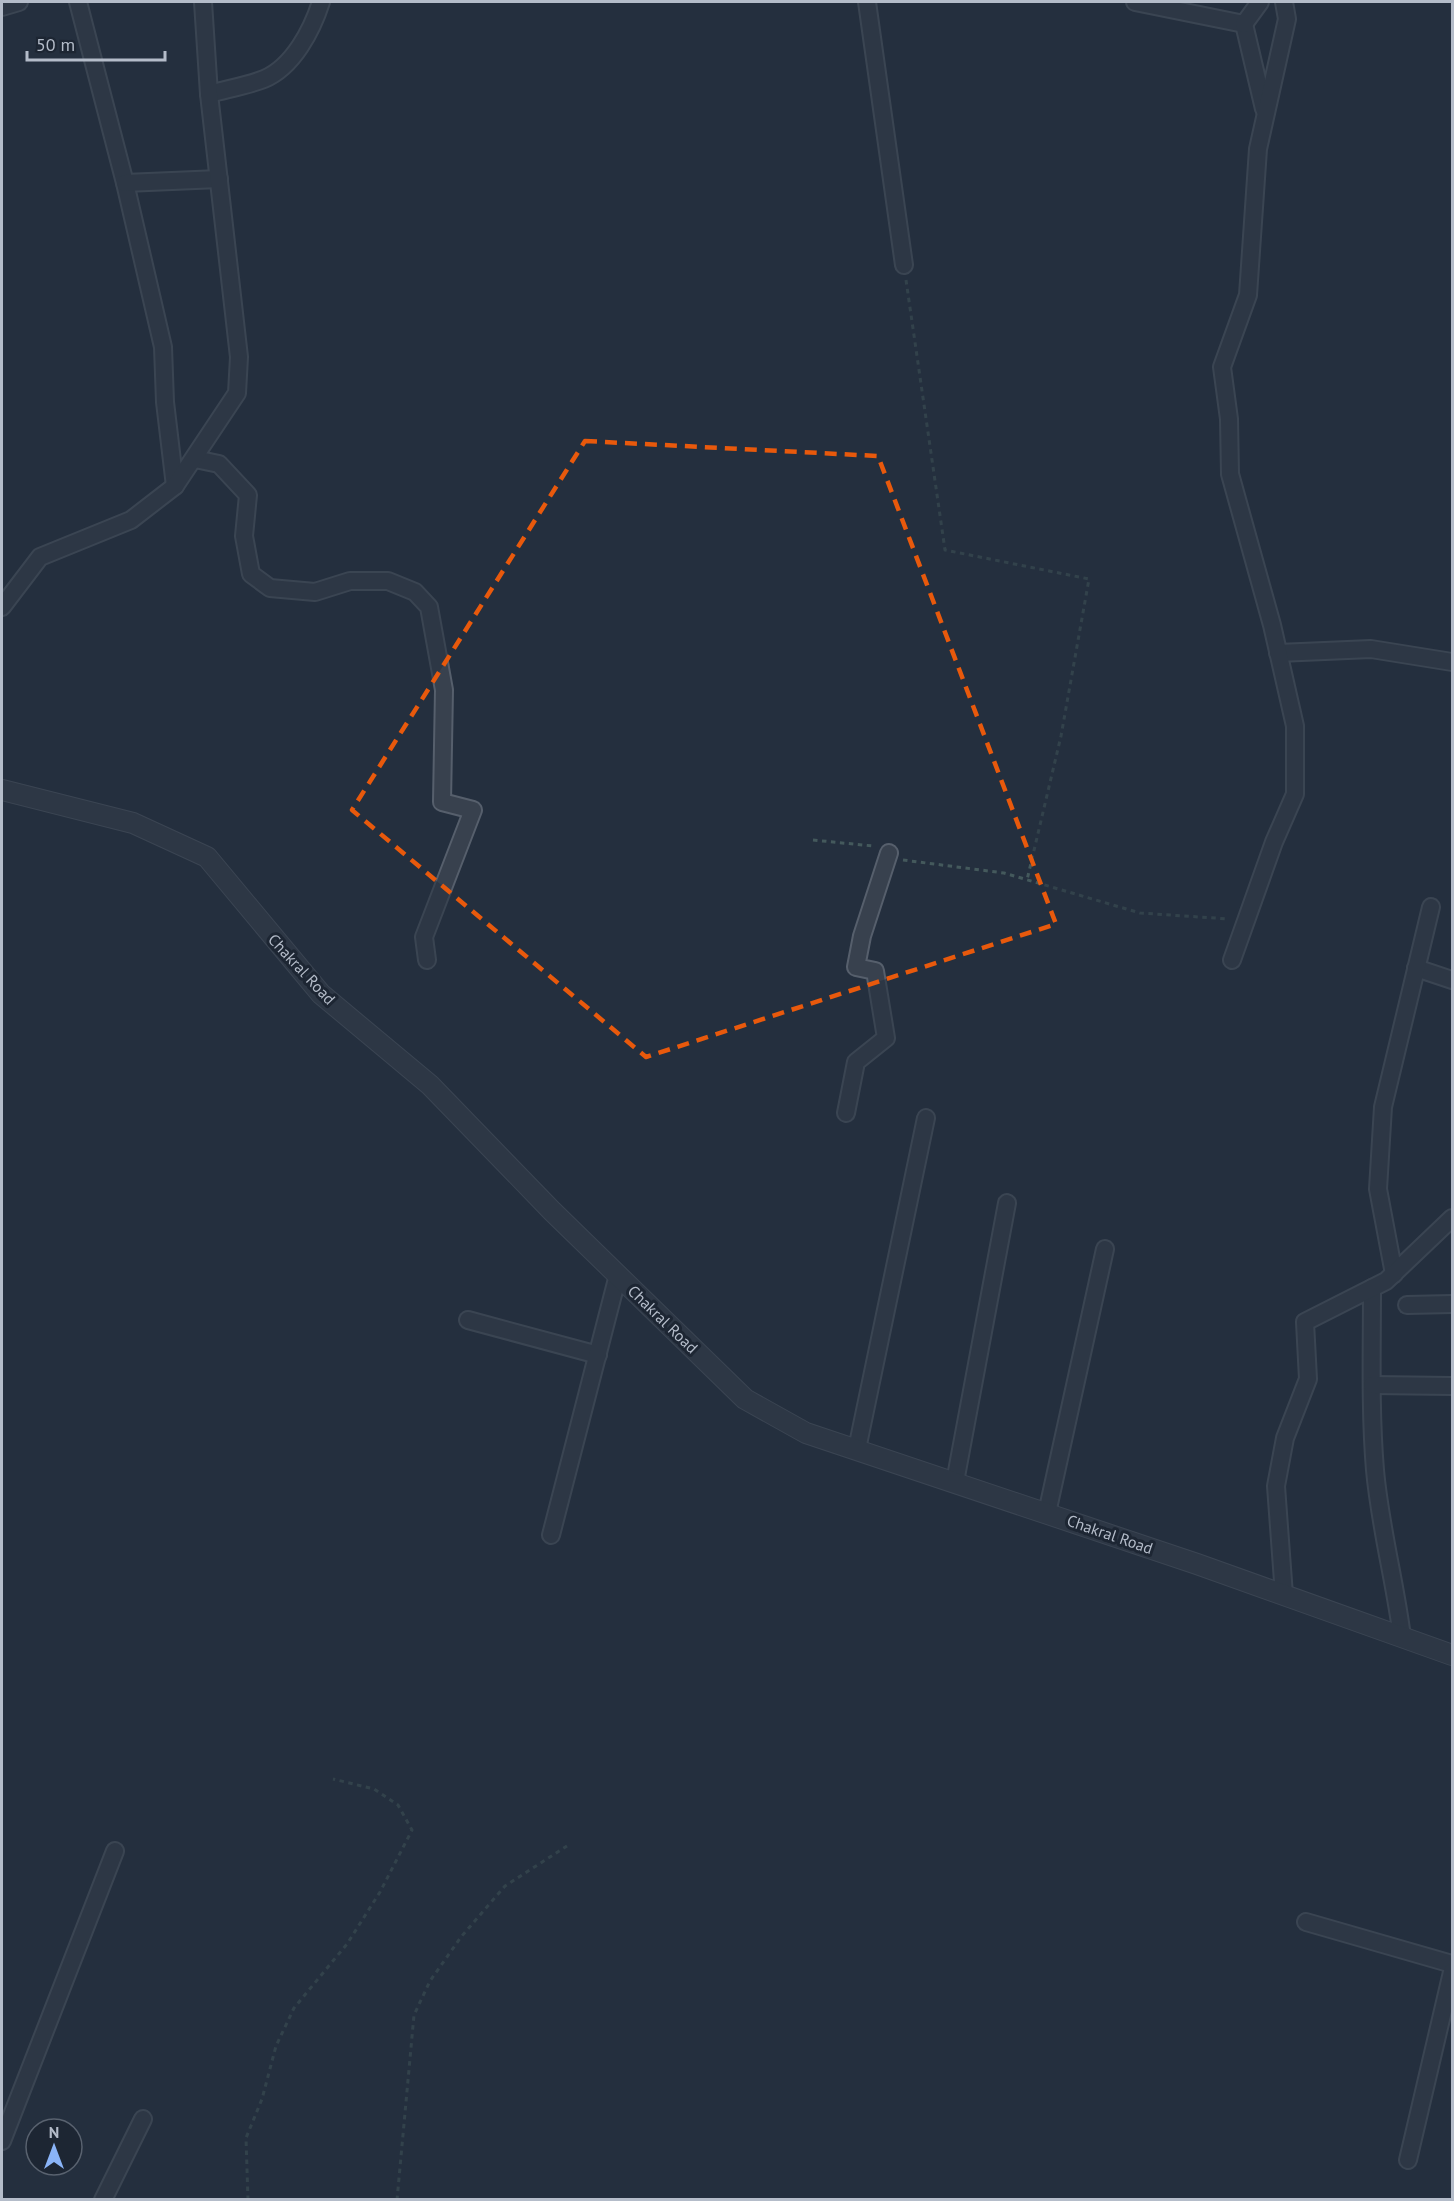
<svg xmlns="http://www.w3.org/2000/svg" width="1454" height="2201" font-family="'PT Sans',sans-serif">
<rect width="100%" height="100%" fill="#242f3e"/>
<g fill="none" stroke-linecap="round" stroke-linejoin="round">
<defs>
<g id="minor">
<polyline points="78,2 125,183 163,347 165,402 175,486"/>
<polyline points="867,2 904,265"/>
<polyline points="1135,2 1244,24 1264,109"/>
<polyline points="2,7 19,2"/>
<polyline points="1244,24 1260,2"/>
<path d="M209,94C227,89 246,86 264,79C293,67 312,30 321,2"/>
<polyline points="125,183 219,179"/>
<polyline points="195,459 219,464 248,495 244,536 251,574 270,588 315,592 350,581 388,581 415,592 429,607 444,690 442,802 473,810 424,937 427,960"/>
<polyline points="2,607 40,557 131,520 175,486 237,393 239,357 209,94 203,2"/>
<polyline points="1278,653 1371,649 1452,662"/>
<polyline points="1232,960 1274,842 1295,794 1295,726 1272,625 1230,474 1229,419 1222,367 1248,295 1258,149 1287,19 1284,2"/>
<polyline points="1416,968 1452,980"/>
<polyline points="846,1113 856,1062 886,1038 875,971 856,967 862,936 889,853"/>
<polyline points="1394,1274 1378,1189 1383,1107 1431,907"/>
<path d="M1372,1288C1372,1349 1370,1410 1375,1470C1380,1527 1395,1581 1402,1637"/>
<polyline points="1407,1305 1452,1304"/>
<polyline points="468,1320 598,1355"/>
<polyline points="1372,1385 1452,1386"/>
<polyline points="857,1449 926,1118"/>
<polyline points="955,1482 1007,1203"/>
<polyline points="1047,1513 1105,1249"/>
<polyline points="551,1535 618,1275"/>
<polyline points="1284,1595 1276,1486 1285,1438 1308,1379 1305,1322 1386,1281 1452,1218"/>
<polyline points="1306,1922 1452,1964"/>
<polyline points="2,2141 115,1851"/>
<polyline points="1408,2160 1452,1972"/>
<polyline points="103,2200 143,2119"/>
</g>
<polyline id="tertiary" points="2,790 133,823 207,857 321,994 430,1085 552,1211 745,1399 806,1433 1197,1564 1452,1655"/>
</defs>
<use href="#minor" stroke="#565f6c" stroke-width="20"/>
<use href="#tertiary" stroke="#565f6c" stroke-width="22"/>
<g stroke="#44595c" stroke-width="3" stroke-dasharray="4.5 4.5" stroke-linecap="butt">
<polyline points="906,280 945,550 1089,579 1061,736 1027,880"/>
<polyline points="813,840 873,846"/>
<polyline points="903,860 1004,873 1140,913 1229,919"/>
<polyline points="248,2200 246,2138 262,2099 276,2046 294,2008 347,1944 380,1892 412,1830 398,1805 374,1789 333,1779"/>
<polyline points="397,2200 414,2015 430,1981 461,1937 505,1886 567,1846"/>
</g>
<use href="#minor" stroke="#38414e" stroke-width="16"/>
<use href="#tertiary" stroke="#38414e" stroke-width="20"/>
</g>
<path d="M0 0H1454V2201H0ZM585,441L878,456L1056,924L646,1057L352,810Z" fill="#242f3e" fill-opacity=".55" fill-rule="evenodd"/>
<path fill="none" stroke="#e8590c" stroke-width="4.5" stroke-dasharray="12 8" stroke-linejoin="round" d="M585,441L878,456L1056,924L646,1057L352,810Z"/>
<g text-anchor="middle" stroke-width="6" stroke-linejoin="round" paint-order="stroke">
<g font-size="16" fill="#b4bcc9" stroke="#1d2633">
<text transform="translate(302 969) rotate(47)" y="6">Chakral Road</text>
<text transform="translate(663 1319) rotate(44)" y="6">Chakral Road</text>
<text transform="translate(1110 1534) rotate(19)" y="6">Chakral Road</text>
</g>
</g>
<rect width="1454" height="2201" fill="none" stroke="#b4bcc9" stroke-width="6"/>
<g transform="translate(54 2147)"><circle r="28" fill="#1d2633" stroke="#59626f" stroke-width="1.5"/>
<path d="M0-4.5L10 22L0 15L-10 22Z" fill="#8ab4f8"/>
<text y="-9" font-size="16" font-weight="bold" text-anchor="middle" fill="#b4bcc9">N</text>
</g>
<path d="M27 51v9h138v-9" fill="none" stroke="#b4bcc9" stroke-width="3"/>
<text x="36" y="51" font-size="18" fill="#b4bcc9" stroke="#1d2633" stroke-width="4.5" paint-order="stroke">50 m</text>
</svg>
